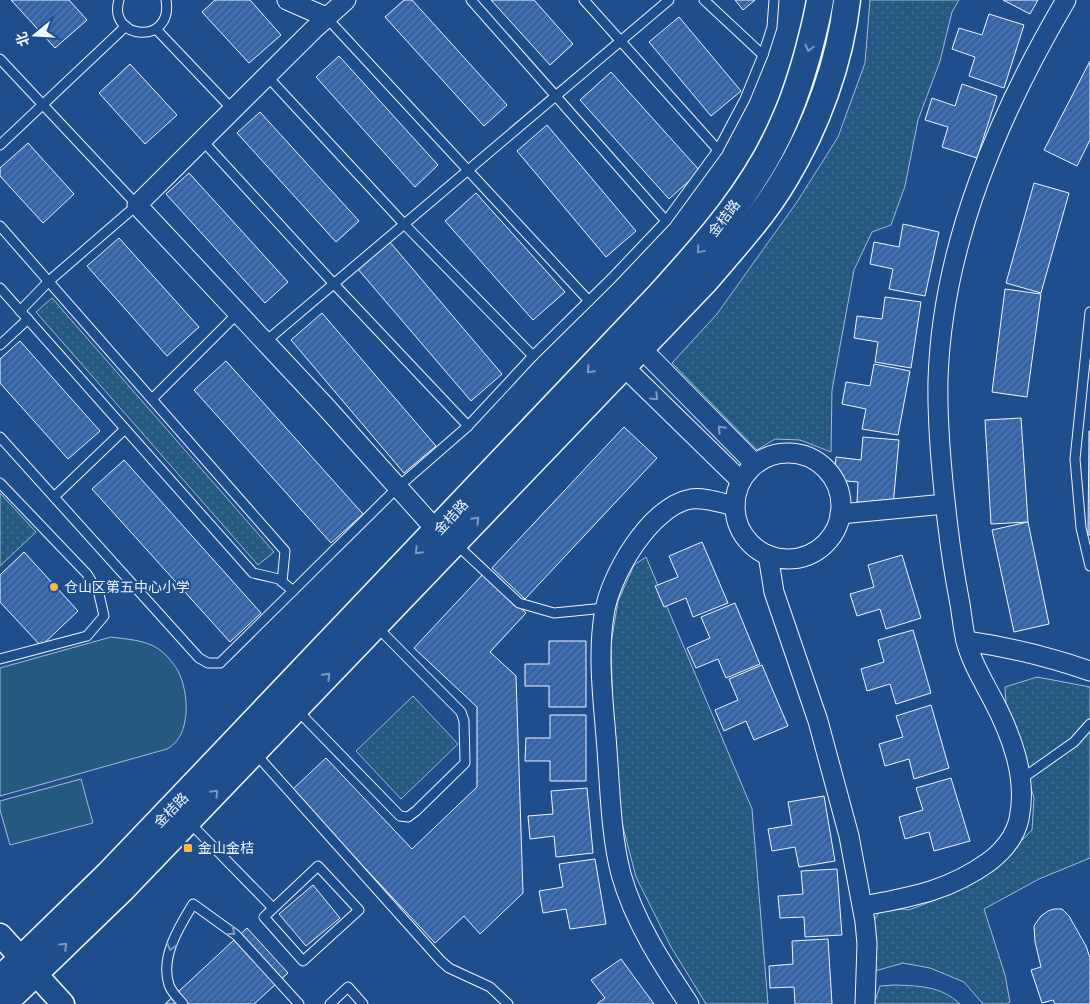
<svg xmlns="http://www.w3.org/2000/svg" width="1090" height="1004" font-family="Lora,'Noto Sans SC',serif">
<defs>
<pattern id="grass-dots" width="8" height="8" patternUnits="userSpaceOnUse" patternTransform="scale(1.25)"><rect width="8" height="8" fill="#245a82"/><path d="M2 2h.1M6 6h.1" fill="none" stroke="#447295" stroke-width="1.8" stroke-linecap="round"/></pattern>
<pattern id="building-hatch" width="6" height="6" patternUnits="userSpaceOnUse" patternTransform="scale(1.25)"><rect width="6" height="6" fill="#3563a3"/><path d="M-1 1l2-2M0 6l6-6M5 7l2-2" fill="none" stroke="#537ab1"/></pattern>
</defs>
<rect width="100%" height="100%" fill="#1f4e8c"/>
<g fill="url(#grass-dots)" stroke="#a8bbd7">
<polygon points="870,0 959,0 952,12 940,61 918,120 905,186 891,225 872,232 854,270 832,390 831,452 800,440 775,439 757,450 672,363 717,314 797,202 838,137 865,63"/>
<polygon points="52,298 274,552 258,565 36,312"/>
<polygon points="0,493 36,532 0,566"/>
<polygon points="646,557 752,809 768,1004 706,1004 671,947 636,877 615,796 611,644 618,601 634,565"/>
<polygon points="1037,677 1090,687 1090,858 1039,879 984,909 1005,975 1010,1002 1007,1004 983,1004 964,982 930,968 903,963 875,971 874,920 879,912 902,909 909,910 958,891 1009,853 1032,830 1034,798 1006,703 1005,687"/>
<polygon points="413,696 458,744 401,799 356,751"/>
<path d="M895,985C920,986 941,986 960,1004H874L880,986Z"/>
</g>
<g fill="#245a82" stroke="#a8bbd7">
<path d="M111,637C125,639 145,640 157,648C165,653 173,662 178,671C189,692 192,736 167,749L0,796V668Z"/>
<polygon points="81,779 93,823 10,845 0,810 0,801"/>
</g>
<g fill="url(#building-hatch)" stroke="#f2f6ff">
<polygon points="11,0 69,0 87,20 55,48"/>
<polygon points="215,0 250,0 281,35 249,63 202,12"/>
<polygon points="404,0 412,0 507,105 484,126 385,17"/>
<polygon points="491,0 534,0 573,44 550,65"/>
<polygon points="735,0 755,0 743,10"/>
<polygon points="1003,0 1038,0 1030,14"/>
<polygon points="989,14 1024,25 1004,88 969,76 975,57 952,49 959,28 982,35"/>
<polygon points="679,17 741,91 711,116 649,42"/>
<polygon points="339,56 438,165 415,187 316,77"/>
<polygon points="1090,61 1090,140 1077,166 1044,150"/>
<polygon points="130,64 177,115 145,144 99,93"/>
<polygon points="611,72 700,171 669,199 580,100"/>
<polygon points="962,84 997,96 977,158 942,147 948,127 925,120 932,98 955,106"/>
<polygon points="260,112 359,221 336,242 237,133"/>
<polygon points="547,125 636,231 606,257 517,151"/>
<polygon points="28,143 74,194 43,223 0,176 0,168"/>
<polygon points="189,173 288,282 265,303 166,194"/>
<polygon points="1034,183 1069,193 1041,293 1006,283"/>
<polygon points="476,193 565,292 533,320 445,221"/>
<polygon points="903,224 939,232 925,296 889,289 893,269 870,264 874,242 899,247"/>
<polygon points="119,238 199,327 167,356 87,266"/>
<polygon points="389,241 502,374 471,401 357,268"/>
<polygon points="1005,289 1041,294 1027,397 992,392"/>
<polygon points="885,297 921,302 911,368 875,362 878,342 854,338 857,316 882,319"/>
<polygon points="322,313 436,446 404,473 291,340"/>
<polygon points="20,341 100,431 68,459 0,383 0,359"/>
<polygon points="226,361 363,514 331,543 194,390"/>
<polygon points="874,364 910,371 898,435 862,429 866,409 842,404 846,382 870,386"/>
<polygon points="1021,418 1028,522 991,524 985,420"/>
<polygon points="624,427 657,458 525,599 492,568"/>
<polygon points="1089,431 1090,431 1090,535 1088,535"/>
<polygon points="863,437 899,440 893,506 857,502 858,482 834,480 836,457 861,460"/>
<polygon points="124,460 261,613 230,642 92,489"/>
<polygon points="1028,522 1049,624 1014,632 992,530"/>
<polygon points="702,542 728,603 693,617 686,598 664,607 655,586 678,577 669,556"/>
<polygon points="24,552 78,611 41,646 0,602 0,575"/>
<polygon points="902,555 921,618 886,629 880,609 857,616 850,594 874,587 868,565"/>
<polygon points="484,573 526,613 490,652 516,676 523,893 480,934 464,916 435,943 292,790 326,758 412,849 477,787 477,707 414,648"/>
<polygon points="735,603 760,664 726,678 718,659 696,668 687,648 710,638 701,617"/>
<polygon points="913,630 931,693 896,704 890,684 867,691 861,669 884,662 878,640"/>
<polygon points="549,641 586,641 586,707 549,707 549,686 525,686 525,664 549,664"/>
<polygon points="762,665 788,726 754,740 746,721 724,731 715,710 738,700 729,679"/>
<polygon points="931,705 949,768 914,779 909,759 885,766 879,744 903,737 896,716"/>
<polygon points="550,715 586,715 586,781 550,781 550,761 525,761 526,738 550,738"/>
<polygon points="951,778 970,841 934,851 929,832 905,839 899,817 923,810 916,788"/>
<polygon points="587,788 593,853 556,857 554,836 530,839 528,816 553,814 551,791"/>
<polygon points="824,796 835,861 799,867 795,847 772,851 768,829 792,825 788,802"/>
<polygon points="595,859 606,924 570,929 566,909 543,913 539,891 563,887 559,864"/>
<polygon points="837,869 842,935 805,937 804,917 780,918 778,896 803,894 801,871"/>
<polygon points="313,885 340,918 306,946 279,914"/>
<polygon points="1054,909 1062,909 1069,916 1086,946 1090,958 1090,1004 1055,1004 1053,1000 1042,1003 1031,970 1041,967 1035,942 1034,926 1041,916 1048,911"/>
<polygon points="247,928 288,973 254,1004 165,1004"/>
<polygon points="828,939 832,1004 795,1004 794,987 770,988 769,966 793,964 792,941"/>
<polygon points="621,959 654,1004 597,1004 605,998 591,980"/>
</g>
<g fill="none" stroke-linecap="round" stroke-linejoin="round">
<defs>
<g id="service">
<path d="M119,0C107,40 174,46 166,0"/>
<polyline points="471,0 666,221"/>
<polyline points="584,0 718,150"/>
<polyline points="704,0 763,55"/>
<polyline points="326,17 589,301"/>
<polyline points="156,29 233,110"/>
<polyline points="0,59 137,205 49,281 20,311"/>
<polyline points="267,76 404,224 533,356"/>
<polyline points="202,140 334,284 468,426"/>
<polyline points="0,145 126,26"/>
<polyline points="0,226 285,551 282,582"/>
<polyline points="0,288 253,573 279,579 293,591"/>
<polyline points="1090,312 1075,459 1081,528 1090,566"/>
<polyline points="265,342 669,0"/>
<polyline points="0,345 28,319"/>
<polyline points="152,399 238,313"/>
<polyline points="0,437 199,658 208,663 220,663 398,487 468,426 533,356 612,278 666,221 718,150 745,99 763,55 772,27 774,0"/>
<polyline points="0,483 87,574 99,594 104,616 87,636 0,659"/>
<polyline points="54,497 125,429"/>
<polyline points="456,544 519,603 554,613 605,608"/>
<polyline points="297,710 400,816 408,817 416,811 465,763 464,721 461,712 376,626"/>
<polyline points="255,753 441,961 449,968 490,987 508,1004"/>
<polyline points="1020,780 1074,742 1090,724"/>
<polyline points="189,822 273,908"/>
<polygon points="318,866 359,910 303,961 264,917"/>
<path d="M183,1004C178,998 172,993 169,985C160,957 179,927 193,904L236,935L299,1004"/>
<polyline points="330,1004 348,987 363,1004"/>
</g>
<g id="minor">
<polyline points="287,0 326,17"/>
<polyline points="346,0 313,30 137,205 325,406 437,531 447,538"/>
<polyline points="633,340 755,464"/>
<polyline points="616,359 741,481"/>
<circle cx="788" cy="506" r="53"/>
<polyline points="840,514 945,504"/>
<polyline points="768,555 774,592 818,721 849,836 865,922 867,944 865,1004"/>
<path d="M966,641C1009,647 1049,657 1090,671"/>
<path d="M863,906C911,897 949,891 990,861C1004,850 1015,837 1019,819C1028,777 1011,734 992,698C982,679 971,661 966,641C963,629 962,616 960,604C955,578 951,553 948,527C942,478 937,429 938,380C942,245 999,114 1066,0"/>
<path d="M689,1004C662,964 634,921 621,874C611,836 610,789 607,750C604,706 597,659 604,615C609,577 650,506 691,499C705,497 721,503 735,506"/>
</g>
<polyline id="tertiary" points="0,935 63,1004"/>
<g id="secondary">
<path d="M0,980L108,875L174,806L658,297C707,243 758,186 786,117C795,97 801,77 807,56C812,37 817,19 820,0"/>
<path d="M3,1004L122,889L704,282C732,249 762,217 784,180C817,126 840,62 847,0"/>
</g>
</defs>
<use href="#service" stroke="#f2f6ff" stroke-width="11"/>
<use href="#minor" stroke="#f2f6ff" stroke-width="21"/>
<use href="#tertiary" stroke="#f2f6ff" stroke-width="25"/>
<use href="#secondary" stroke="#f2f6ff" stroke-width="29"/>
<use href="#service" stroke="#1f4e8c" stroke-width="9"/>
<use href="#minor" stroke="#1f4e8c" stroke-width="19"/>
<use href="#tertiary" stroke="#1f4e8c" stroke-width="22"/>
<use href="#secondary" stroke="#1f4e8c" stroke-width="26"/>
</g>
<defs><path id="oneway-chevron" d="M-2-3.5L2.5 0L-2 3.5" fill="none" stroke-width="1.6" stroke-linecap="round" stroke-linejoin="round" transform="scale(1.25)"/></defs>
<g stroke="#7e9ac0">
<use href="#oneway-chevron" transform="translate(809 48) rotate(105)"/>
<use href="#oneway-chevron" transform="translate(700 250) rotate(130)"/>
<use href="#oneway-chevron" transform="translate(590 370) rotate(133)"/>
<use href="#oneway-chevron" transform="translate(655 397) rotate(44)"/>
<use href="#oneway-chevron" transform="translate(721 429) rotate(-135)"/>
<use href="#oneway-chevron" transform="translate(476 520) rotate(-46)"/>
<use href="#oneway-chevron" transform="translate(418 551) rotate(134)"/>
<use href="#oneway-chevron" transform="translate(327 676) rotate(-46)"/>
<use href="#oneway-chevron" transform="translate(215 793) rotate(-46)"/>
<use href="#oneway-chevron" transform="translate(232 932) rotate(38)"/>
<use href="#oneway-chevron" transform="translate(64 946) rotate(-44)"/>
<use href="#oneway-chevron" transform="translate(171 947) rotate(105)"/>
</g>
<g fill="#ffb74d" stroke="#1f4e8c" stroke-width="2">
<circle cx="54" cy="587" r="5"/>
<rect x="183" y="843" width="10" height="10" rx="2.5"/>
</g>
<g text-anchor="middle" stroke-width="4" stroke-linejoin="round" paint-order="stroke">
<g font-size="14" fill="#f2f6ff" stroke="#1f4e8c">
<text transform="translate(724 218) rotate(-53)" y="5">金桔路</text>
<text transform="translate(451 517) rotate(-47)" y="5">金桔路</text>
<text transform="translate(171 810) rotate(-46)" y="5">金桔路</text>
</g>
<g font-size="14" fill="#f2f6ff" stroke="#1f4e8c" text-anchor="start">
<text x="64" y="592">仓山区第五中心小学</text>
<text x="198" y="853">金山金桔</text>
</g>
</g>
<g transform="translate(35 35) rotate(252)" stroke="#1f4e8c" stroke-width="4" paint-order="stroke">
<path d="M0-4L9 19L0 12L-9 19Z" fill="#f2f6ff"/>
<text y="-8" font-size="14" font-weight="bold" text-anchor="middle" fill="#f2f6ff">北</text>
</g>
</svg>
